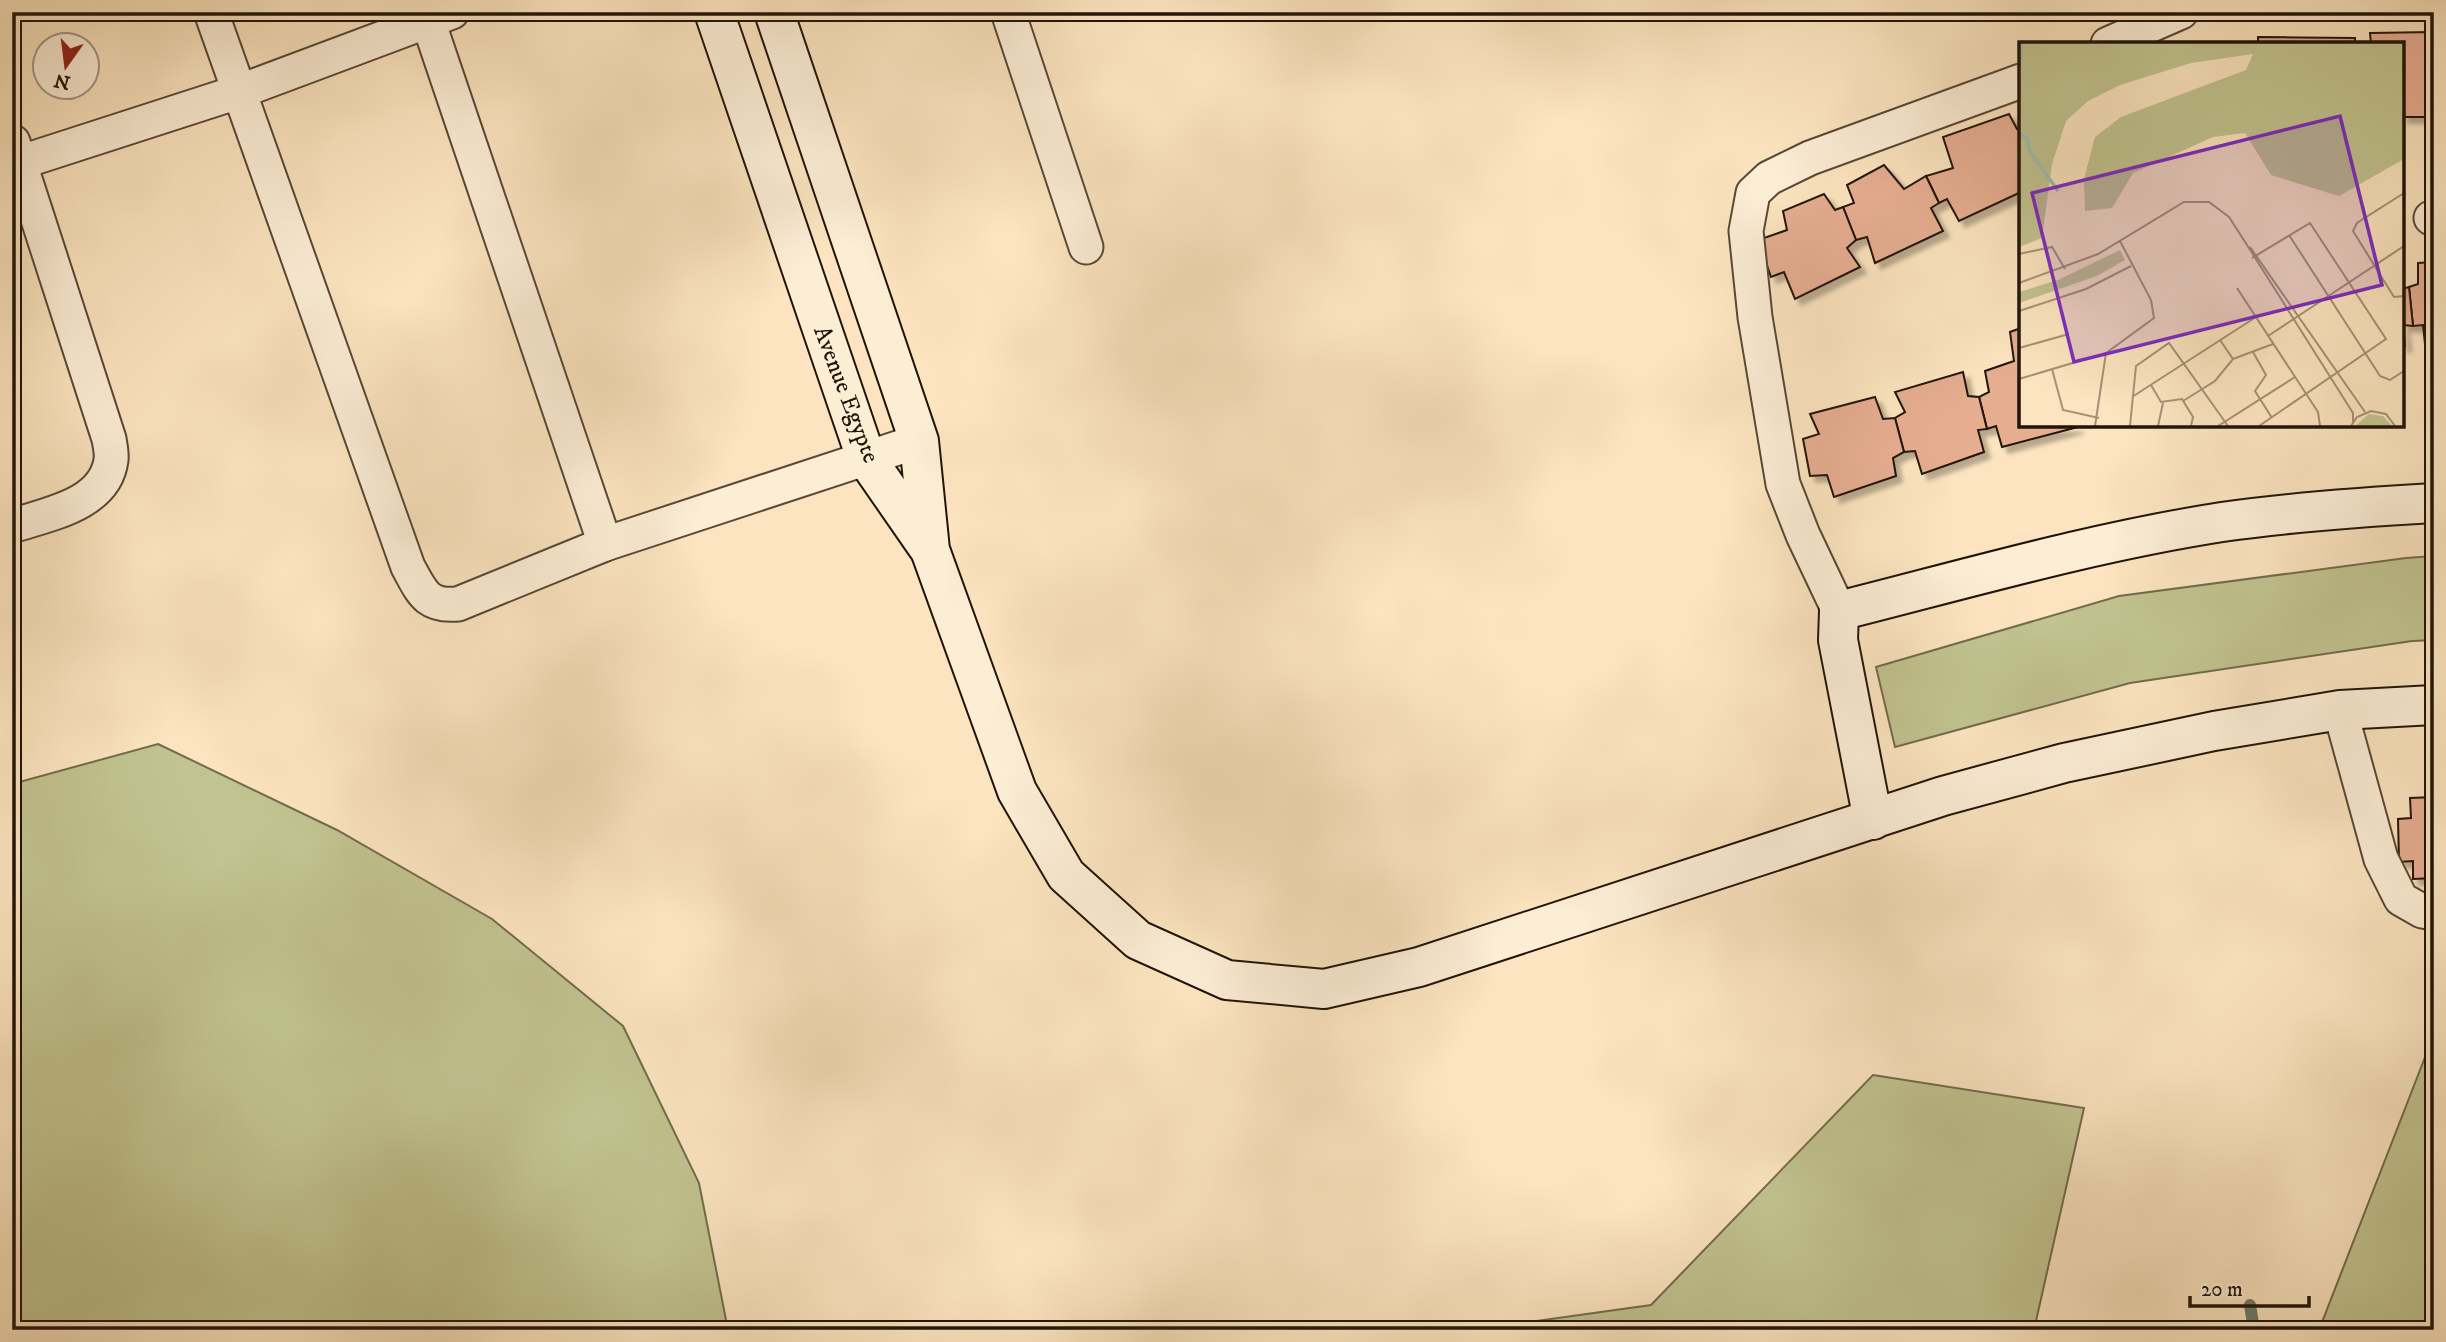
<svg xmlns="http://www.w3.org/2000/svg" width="2446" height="1342" font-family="'IM FELL DW Pica',serif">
<defs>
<filter id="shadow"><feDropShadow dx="6" dy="6" stdDeviation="2" flood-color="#0004"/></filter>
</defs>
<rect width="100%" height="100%" fill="#fbe4bf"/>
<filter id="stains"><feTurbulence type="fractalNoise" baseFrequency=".00286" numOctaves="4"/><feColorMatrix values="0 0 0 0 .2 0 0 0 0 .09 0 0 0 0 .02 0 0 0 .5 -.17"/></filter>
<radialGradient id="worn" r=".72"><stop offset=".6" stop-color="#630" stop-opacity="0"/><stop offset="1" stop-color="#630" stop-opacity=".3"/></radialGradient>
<g fill="#c1c390" stroke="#716c4c" stroke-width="2">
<polygon points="2434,556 2434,640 2412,641 2130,683 1895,747 1876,667 2119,596 2406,558"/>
<polygon points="158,744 337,830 492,919 623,1026 699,1183 728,1330 12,1330 12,784"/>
<polygon points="2434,1034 2434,1330 2319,1330"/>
<polygon points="1873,1075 2084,1108 2034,1330 1471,1330 1651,1305"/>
</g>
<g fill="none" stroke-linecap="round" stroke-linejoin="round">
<polyline stroke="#6d7b6e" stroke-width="12" points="2250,1305 2254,1330"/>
</g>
<g fill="#e6ad91" stroke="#211409" stroke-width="2" filter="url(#shadow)">
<polygon points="2434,32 2434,117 2402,117 2402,44 2371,44 2370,33"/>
<polygon points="2258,37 2355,38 2355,44 2258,44"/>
<polygon points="2009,114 2017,129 2021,128 2021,192 1959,221 1947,199 1939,203 1926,176 1953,168 1943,137"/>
<polygon points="1884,165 1904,189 1926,176 1939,203 1931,208 1943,231 1875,263 1867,237 1856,240 1843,207 1854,203 1847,185"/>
<polygon points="1824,194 1835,210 1843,207 1856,240 1847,248 1860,267 1795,299 1784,272 1771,277 1758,240 1787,230 1783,211"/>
<polygon points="2434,262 2434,344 2425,344 2423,325 2413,326 2409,287 2418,284 2418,263"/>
<polygon points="2409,287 2413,326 2403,325 2405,346 2402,346 2402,289"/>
<polygon points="2021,328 2021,425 2078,427 2002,447 1996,426 1987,429 1979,397 1989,392 1985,371 2014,361 2010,332"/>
<polygon points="1963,372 1968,396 1979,397 1987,429 1978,430 1984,452 1922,474 1915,451 1904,452 1895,418 1905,412 1895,392"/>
<polygon points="1875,397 1883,419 1895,418 1904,452 1893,458 1896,476 1834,497 1827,475 1810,476 1803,439 1819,434 1810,414"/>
<polygon points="2434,797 2434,878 2413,879 2413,861 2399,862 2398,819 2411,818 2410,798"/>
</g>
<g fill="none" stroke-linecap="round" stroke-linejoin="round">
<defs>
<g id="street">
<path d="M211,12L408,567C422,592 426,607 458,604L605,544L919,441"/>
<polyline points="425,12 605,544"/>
<polyline points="1008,12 1086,247"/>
<polyline points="2108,44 2181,12"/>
<polyline points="12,165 238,92 452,12"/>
<polyline points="2431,218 2434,217"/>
<path d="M12,526C48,514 105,505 111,460C112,454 110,445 109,439L13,142"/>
<polyline points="1839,611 1803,535 1783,484 1755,317 1746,231 1753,193 1769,178 1810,158 2021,81"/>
<polyline points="2340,710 2381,859 2401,899 2422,911 2434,913"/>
</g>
<g id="secondary">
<polyline points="714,12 866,458 927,546"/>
<polyline points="774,12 919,441 930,550 1017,791 1066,875 1138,940 1227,980 1324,989 1419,967 1943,796 2064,763 2214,731 2340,710 2434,705"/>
<path d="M1873,820L1838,640L1839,611C1966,579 2093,542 2222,522C2292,512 2363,507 2434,503"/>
</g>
</defs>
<use href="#street" stroke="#584836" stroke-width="37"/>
<use href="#secondary" stroke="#211409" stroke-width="42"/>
<use href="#street" stroke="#fcedd5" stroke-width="33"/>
<use href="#secondary" stroke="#fcedd5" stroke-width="38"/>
</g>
<g text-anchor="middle" stroke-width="5" stroke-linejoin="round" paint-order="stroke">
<g font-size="24" fill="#211409" stroke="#fcedd5">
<text transform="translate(847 394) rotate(69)" y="8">Avenue Egypte</text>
</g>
</g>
<g transform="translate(2019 42)">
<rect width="385" height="385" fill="#fbe4bf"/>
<path d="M0,1H385V117L320,154L252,133L226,91L194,95L114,131L93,166L66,169L65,137L76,95L102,75L227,28L234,12L172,21L101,43L69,59L47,79L33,122L23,196L0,205ZM101,208L106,218L78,234L0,261V250L39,238ZM350,372L364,374L373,384H336Z" fill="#c1c390"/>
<path fill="none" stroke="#9fbfb2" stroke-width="3.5" d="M0,26L3,1M0,91L9,97L10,108L39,149"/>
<path fill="none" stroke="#a49176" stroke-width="2" d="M385,151L338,181L334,189L375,255L385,254M270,193L361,334L371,338L385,329M231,205L346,370M0,212L33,205L46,227M233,216L291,181L367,297L240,384M0,241L79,212L165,160H190L210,175L228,203L334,371V380M218,246L299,370L301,384M0,269L67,247L112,224M249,294L385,204M201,298L214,317L254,302M0,306L50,292M234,310L247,333L236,349L253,376M33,327L44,368L80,376M0,337L87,311L135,276L132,258L101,199M132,343L142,360L163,357L174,375L172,384M113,355L237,275M164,359L196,339L214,317M76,384L87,311M111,384L117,324L150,301L209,384M139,384L144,361M199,384L276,335M332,384L338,375L352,369L367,372L376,384"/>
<path fill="#7b2cbf" fill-opacity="0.15" stroke="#7b2cbf" stroke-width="3.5" d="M321,74L363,243L55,320L13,151Z"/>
<rect width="385" height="385" fill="none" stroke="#211409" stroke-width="3.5"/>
</g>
<rect width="2446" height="1342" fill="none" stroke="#fbe4bf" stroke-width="42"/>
<rect x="14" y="14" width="2418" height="1314" fill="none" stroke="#211409" stroke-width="3.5"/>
<rect x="21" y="21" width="2404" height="1300" fill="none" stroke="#211409" stroke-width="2"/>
<g transform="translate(66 66) rotate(194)"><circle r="33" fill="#fcedd5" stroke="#a49683" stroke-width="2"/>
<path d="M0-5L12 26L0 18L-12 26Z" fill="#8f2418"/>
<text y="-10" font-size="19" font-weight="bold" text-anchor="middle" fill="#211409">N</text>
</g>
<path d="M2190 1296v10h119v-10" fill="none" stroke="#211409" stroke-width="3.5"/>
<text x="2201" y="1296" font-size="21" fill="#211409" stroke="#fcedd5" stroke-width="5" paint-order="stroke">20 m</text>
<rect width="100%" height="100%" filter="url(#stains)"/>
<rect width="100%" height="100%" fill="url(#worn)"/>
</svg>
